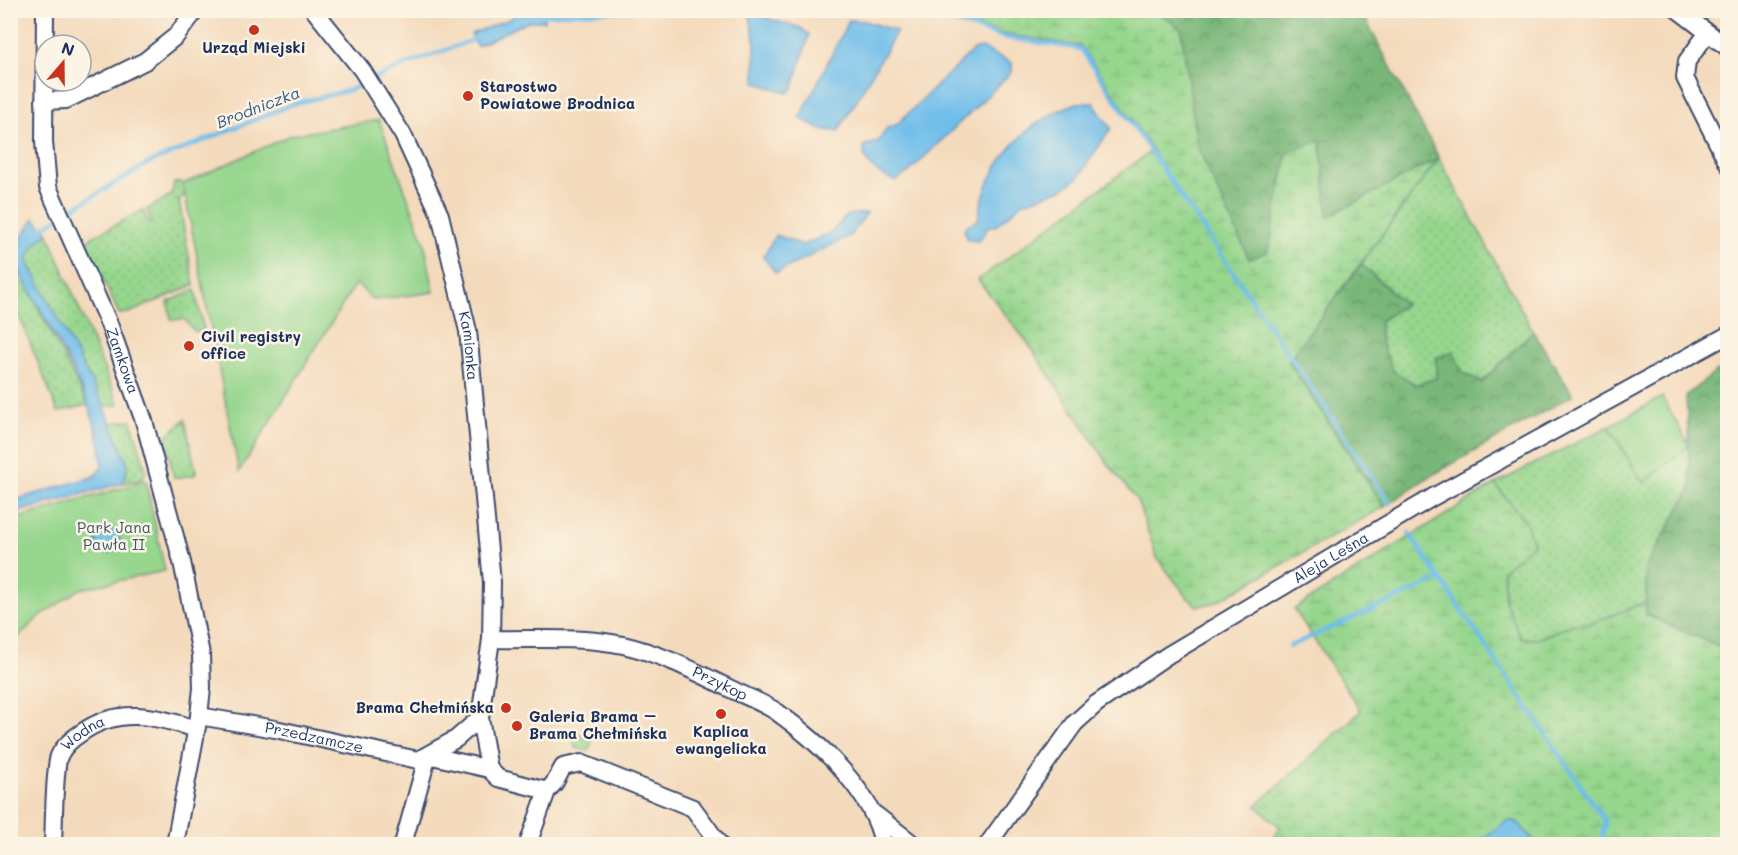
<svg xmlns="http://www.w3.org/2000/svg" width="1738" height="855" font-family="Mali,sans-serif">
<defs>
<pattern id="grass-dots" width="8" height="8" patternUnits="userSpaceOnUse" patternTransform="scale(1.5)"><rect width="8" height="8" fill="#96d68d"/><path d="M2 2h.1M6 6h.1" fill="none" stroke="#81b87c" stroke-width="1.8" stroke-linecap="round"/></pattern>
<pattern id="forest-crowns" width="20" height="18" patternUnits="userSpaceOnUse" patternTransform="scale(1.5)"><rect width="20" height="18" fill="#78b778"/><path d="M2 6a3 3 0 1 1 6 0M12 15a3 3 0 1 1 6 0" fill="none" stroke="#629566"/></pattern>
<pattern id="wetland-marsh" width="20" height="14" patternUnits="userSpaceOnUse" patternTransform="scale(1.5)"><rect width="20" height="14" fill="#96d68d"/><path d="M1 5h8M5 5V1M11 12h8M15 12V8" fill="none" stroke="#81b87c"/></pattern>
</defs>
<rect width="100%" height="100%" fill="#fcf5e5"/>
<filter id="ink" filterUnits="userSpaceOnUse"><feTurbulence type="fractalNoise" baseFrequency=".0167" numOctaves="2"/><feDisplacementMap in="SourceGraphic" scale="12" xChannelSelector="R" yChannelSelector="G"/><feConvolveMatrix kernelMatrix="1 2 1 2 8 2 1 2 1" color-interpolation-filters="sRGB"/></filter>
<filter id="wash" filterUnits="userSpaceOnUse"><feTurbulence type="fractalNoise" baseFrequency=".008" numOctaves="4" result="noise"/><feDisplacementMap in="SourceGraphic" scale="24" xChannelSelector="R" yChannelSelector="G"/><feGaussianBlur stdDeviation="1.35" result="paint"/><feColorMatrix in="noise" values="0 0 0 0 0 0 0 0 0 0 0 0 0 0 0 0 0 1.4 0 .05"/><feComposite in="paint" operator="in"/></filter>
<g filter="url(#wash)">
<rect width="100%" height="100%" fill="#f4dabc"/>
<g fill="url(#grass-dots)" stroke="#588276" stroke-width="1.5">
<polygon points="1439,158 1533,331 1482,382 1463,373 1416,385 1393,371 1380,340 1380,321 1405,304 1361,264"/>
<polygon points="181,182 186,186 186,193 179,201 194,285 129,313 119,314 85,241 143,210 149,223 152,222 147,209 171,195 174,183"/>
<polygon points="48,233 119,405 104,406 27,260 35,244"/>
<polygon points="15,271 20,272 88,405 58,412 18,313 11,315 11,273"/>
<polygon points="195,290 204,330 195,332 184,319 171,320 168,302"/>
<polygon points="185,419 196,472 194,475 174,478 165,438"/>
<polygon points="131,420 146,470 142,480 123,483 128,465 111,423"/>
<polygon points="1609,426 1643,483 1689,445 1691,489 1646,566 1646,602 1593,623 1573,624 1537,639 1521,639 1505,601 1503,570 1533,544 1526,523 1495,484"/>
<polygon points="573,733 592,740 589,751 575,748"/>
</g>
<g fill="url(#forest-crowns)" stroke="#4a736b" stroke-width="1.5">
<polygon points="1157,11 1361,11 1439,158 1328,217 1320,140 1287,154 1268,252 1249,259 1197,146 1181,29"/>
<polygon points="1361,264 1405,304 1380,321 1380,340 1393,371 1416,385 1436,378 1436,358 1453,351 1463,373 1482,382 1533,331 1573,395 1424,480 1384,507 1288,361"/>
<polygon points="1717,371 1728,389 1727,650 1646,614 1646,566 1691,489 1686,395"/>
</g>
<g fill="url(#wetland-marsh)" stroke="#588276" stroke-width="1.5">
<polygon points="924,11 1157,11 1181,29 1197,146 1249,259 1268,252 1287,154 1320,139 1328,217 1439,158 1288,361 1384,507 1214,603 1197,606 1188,598 1157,558 1137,500 1109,465 1027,342 978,280 1147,154 1154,152 1081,46 1003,34"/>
<polygon points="1495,484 1526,523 1533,544 1503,570 1505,601 1521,639 1537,639 1574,624 1593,623 1646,602 1646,615 1727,650 1727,844 1612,844 1609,840 1604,844 1537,844 1517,822 1508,820 1475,844 1270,844 1280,827 1256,806 1361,711 1294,609"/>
</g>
<g fill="#96d68d" stroke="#588276" stroke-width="1.5">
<polygon points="379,120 424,241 434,292 373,300 356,283 239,472 183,184 291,135"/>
<polygon points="1662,397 1689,445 1643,483 1609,426"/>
<polygon points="146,481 165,571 80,589 38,618 11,644 11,520"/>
</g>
<g fill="#70beea" stroke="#4676a4" stroke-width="1.5">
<polygon points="516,11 543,11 544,21 529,21 477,46 471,34 512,18"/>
<polygon points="749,11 764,11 766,18 801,28 809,35 793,88 787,93 755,82 755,42"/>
<polygon points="849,20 864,21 897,31 838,132 817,128 800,118"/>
<path d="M982,48L1012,63V72L910,171L896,181C880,176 859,162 865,145L878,142L887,128L896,125L973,50Z"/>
<path d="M1077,103H1093L1111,128L1078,178L1062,189L1022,203L996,226H987V230L978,241L968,240L964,230L967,225L978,220C986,164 1024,122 1077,103Z"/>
<polygon points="867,213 850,236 776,273 763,257 776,235 803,245 832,232 847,215"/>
<path d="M34,218L48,233L35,244L27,260L104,406L128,465L123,483L11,514V501L95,476L102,466C100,404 49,328 20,272L15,271L11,273V254Z"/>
<circle cx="108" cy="541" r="12"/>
<polygon points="1508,820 1517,822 1537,844 1475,844"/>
</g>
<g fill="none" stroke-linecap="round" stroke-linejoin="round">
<g stroke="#70beea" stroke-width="4.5">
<polyline points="916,10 1003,37 1081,49 1390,503"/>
<polyline points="537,15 633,10"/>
<polyline points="65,213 149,163 293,104 350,90 405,65 478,38"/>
<polyline points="40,230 58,218"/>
<polyline points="1409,533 1605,821 1601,844"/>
<polyline points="1290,646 1440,579"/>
</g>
</g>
</g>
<g filter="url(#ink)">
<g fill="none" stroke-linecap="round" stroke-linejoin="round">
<defs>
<g id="street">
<path id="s1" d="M45,10L44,142L48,187L109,324L144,421L182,562L201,654L202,688L199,716L175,844"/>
<path id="s2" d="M314,10L362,70L403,135L440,215L468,331L492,582L491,639L480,718L489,769"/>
<polyline points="1678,10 1728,48"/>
<polyline points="1707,34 1687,61 1685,78 1728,164"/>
<polyline points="44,101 66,100 145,61 176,36 196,10"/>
<path id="s3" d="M491,639C534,640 581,636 623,645C663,654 700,674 737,692C750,698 765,704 777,712C819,742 874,793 883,844"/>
<path id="s4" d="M199,716L275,729L418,760L456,739L480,718"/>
<polyline points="428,755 489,769 498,778 547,791"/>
<polyline points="876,815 913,844"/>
<path id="s5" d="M53,844C54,825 54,771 59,756C63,747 73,738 81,733C118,706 156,716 196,729"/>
<polyline points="403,844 428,755"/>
<polyline points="528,844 547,791 555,782 563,767 581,763 693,808 719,844"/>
<path id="s6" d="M988,844L1075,723L1096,704L1168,655L1433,497L1728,335"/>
</g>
</defs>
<use href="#street" stroke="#3c496c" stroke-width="20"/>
<use href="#street" stroke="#fff" stroke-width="16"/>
</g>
</g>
<g fill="#c8321e" stroke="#fcf5e5" stroke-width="2">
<circle cx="254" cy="30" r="6"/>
<circle cx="468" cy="96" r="6"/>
<circle cx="189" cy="346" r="6"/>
<circle cx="506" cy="708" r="6"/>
<circle cx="721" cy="714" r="6"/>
<circle cx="517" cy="726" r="6"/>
</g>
<g text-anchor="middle" stroke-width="5" stroke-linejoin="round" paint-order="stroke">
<g font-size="15" font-weight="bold" fill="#1b2f5e" stroke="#fcf5e5" text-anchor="start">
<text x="254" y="53" text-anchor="middle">Urząd Miejski</text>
<text x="480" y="92">Starostwo<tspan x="480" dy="17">Powiatowe Brodnica</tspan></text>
<text x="201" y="342">Civil registry<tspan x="201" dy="17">office</tspan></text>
<text x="494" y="713" text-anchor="end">Brama Chełmińska</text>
<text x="529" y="722">Galeria Brama –<tspan x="529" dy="17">Brama Chełmińska</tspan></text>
<text x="721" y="737" text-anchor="middle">Kaplica<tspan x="721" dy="17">ewangelicka</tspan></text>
</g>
<g font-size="15" fill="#1b2f5e" stroke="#fcf5e5">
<text dy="5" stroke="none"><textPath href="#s2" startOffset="376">Kamionka</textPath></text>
<text dy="5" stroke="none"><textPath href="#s1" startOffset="366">Zamkowa</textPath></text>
<text dy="5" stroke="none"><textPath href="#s6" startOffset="454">Aleja Leśna</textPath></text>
<text dy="5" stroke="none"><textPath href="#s3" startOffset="237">Przykop</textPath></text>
<text dy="5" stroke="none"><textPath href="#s5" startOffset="122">Wodna</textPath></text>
<text dy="5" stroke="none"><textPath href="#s4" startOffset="117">Przedzamcze</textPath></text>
</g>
<g font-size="15" fill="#3a596a" stroke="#fcf5e5">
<text x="114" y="533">Park Jana<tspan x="114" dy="17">Pawła II</tspan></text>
</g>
<g font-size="16" font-style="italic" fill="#355a88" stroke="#fcf5e5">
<text transform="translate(258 107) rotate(-21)" y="6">Brodniczka</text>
</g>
</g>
<rect width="1738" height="855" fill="none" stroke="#fcf5e5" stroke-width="36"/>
<g transform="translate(63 63) rotate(20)"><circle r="28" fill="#fcf5e5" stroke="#a2a6af" stroke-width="1.5"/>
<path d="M0-4.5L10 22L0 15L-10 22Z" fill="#c8321e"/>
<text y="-9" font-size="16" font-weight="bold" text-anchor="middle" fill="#1b2f5e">N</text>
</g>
</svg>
